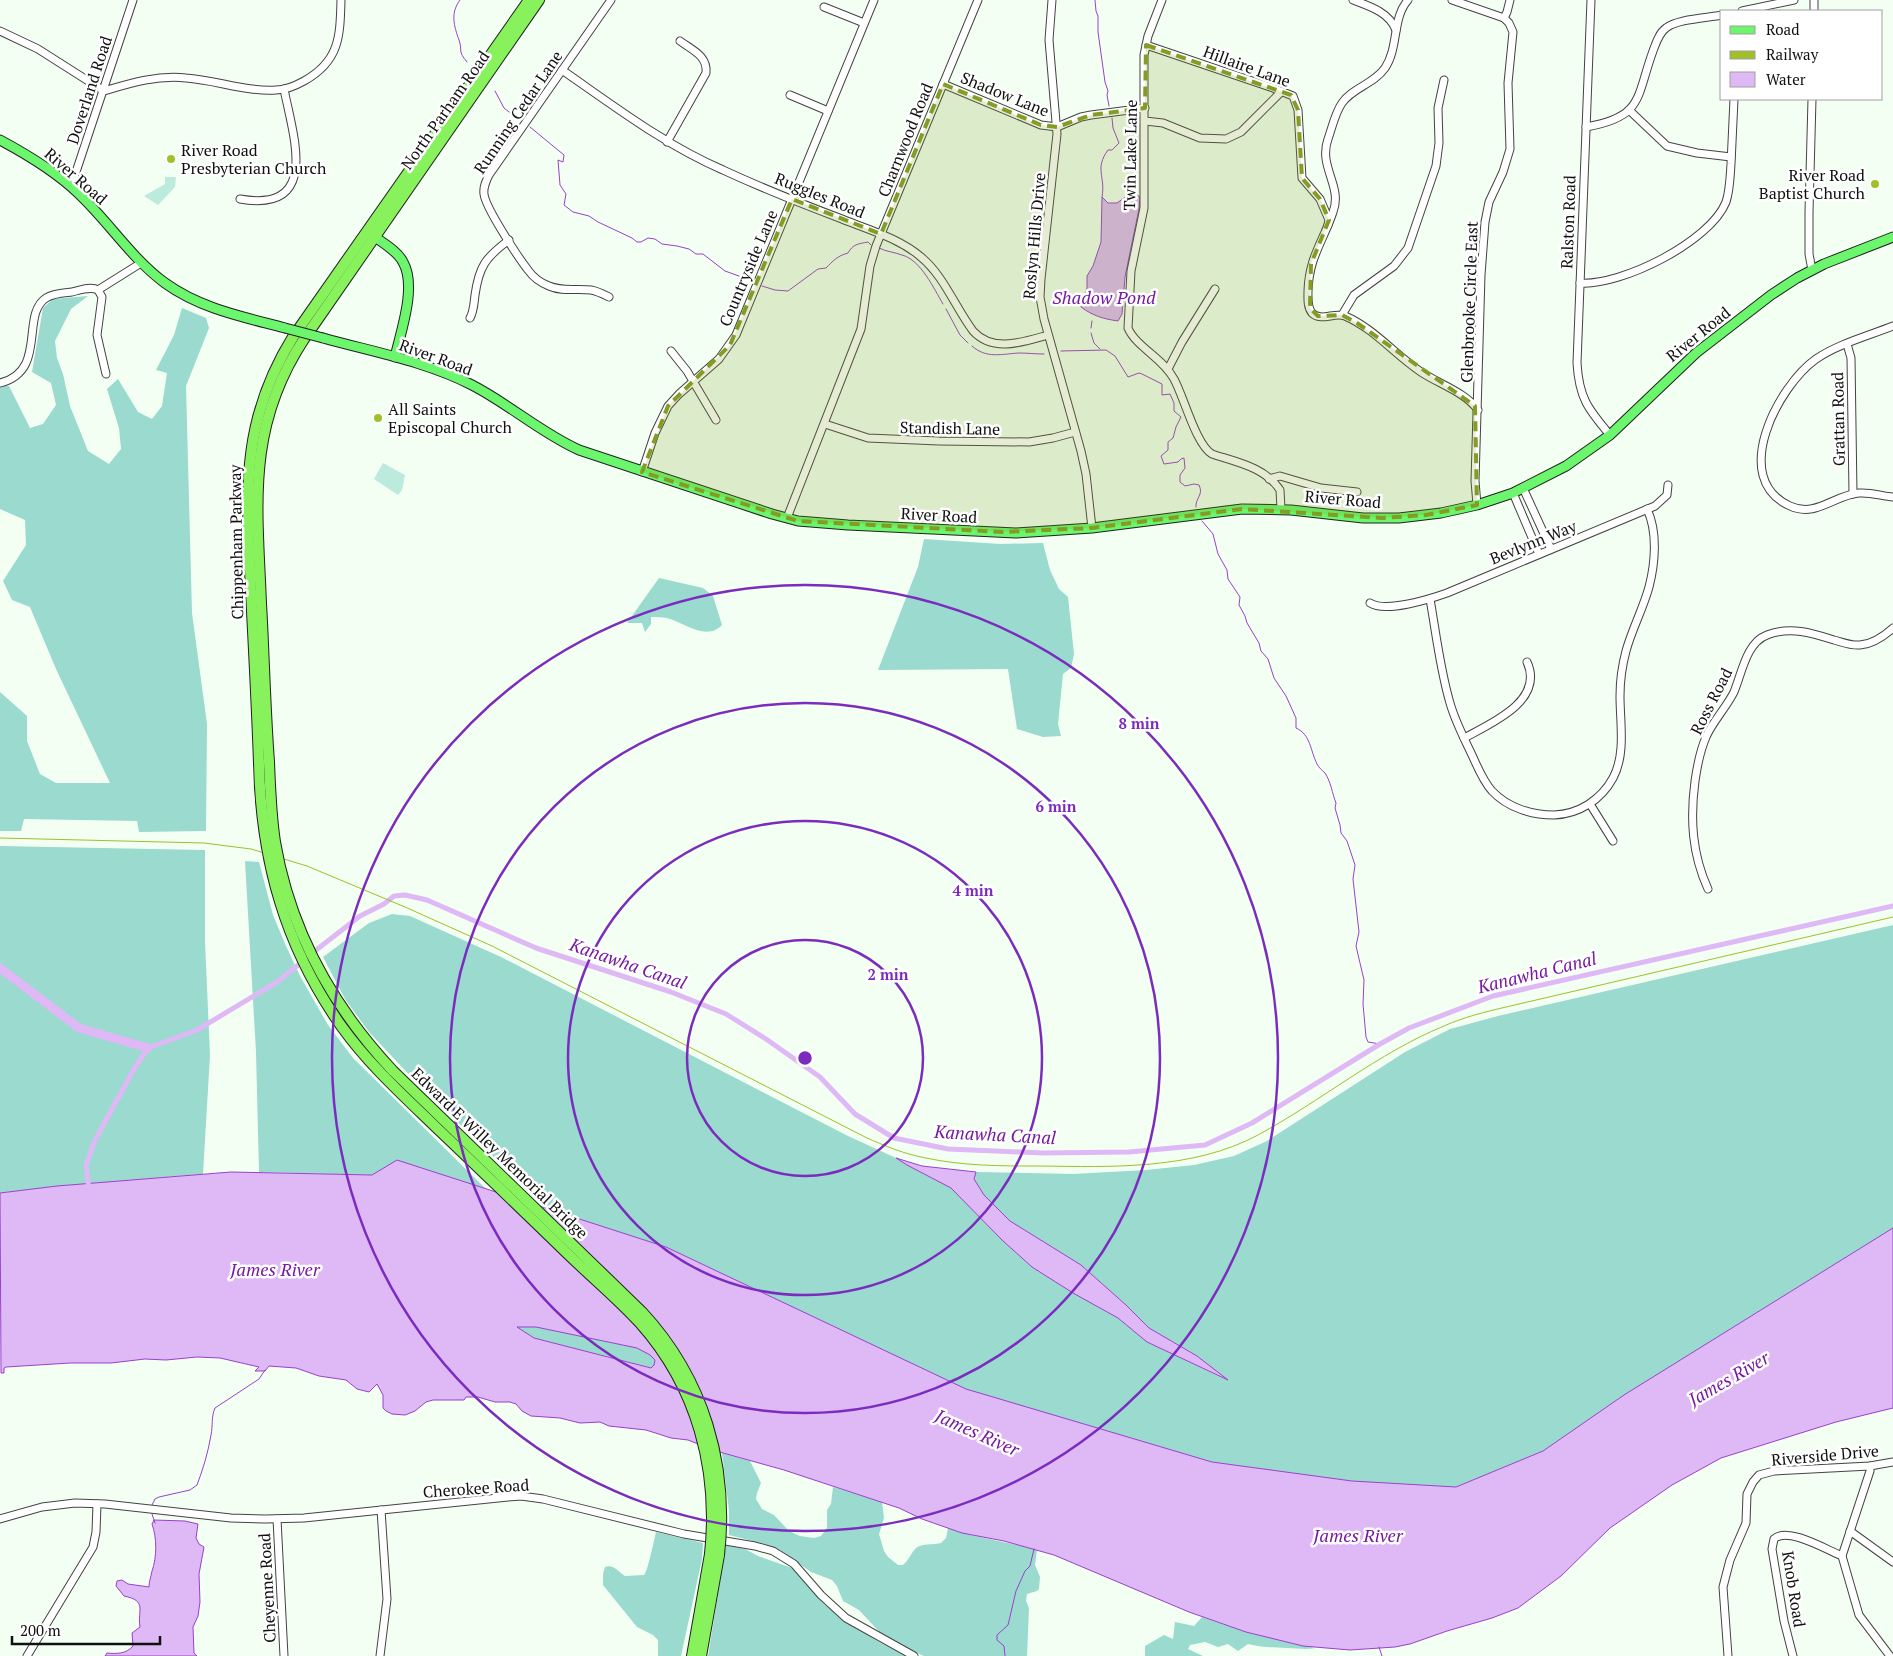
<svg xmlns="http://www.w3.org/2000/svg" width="1893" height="1656" font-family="'PT Serif',serif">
<rect width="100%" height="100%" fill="#f3fff3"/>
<g fill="#bceadd">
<polygon points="165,177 176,177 175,187 158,205 144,196 165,184"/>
<polygon points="383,463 405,475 402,490 398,495 374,479"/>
</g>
<g fill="#9bdace">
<polygon points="88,296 71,309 55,341 57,358 63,374 70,406 88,451 109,464 121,449 119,428 107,389 118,379 138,412 152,419 162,406 167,373 156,370 174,335 182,308 206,318 209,328 186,386 192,613 207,724 206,831 139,832 137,821 24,819 21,831 0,831 0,692 27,716 27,741 40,774 56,783 110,783 56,669 30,607 12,600 3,581 26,545 25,520 0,509 0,386 9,386 30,428 43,424 56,405 51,383 32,372 43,308 53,299"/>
<polygon points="924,539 1000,544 1043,543 1050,570 1059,589 1068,597 1074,654 1071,668 1063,674 1058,724 1061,736 1043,737 1017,729 1008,669 878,670 918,567"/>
<path d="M659,578L703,588L713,596L722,625C707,641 686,624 670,619C664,617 657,617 651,617V624L645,632L642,623H627Z"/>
<polygon points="0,846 205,850 205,942 210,1055 203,1174 57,1186 0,1193"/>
<polygon points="245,861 259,862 273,915 286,946 300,976 328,1025 353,1058 487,1190 397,1161 372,1175 259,1172 256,1052"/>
<polygon points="392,914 410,916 501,957 848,1136 896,1158 907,1165 951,1188 1002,1240 1032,1267 1073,1293 1118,1318 1147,1342 1225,1379 1197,1356 1149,1328 1126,1305 1081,1265 1010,1221 984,1195 974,1179 976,1172 1073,1174 1146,1170 1194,1165 1234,1156 1267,1141 1405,1052 1450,1029 1498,1016 1893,925 1893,1228 1624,1395 1543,1451 1456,1487 1352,1481 1212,1462 965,1389 666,1247 548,1209 416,1082 369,1032 345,999 323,957 369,923"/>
<polygon points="516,1326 536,1327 637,1348 650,1355 655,1360 654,1365 652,1368 534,1338"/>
<path d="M722,1453L750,1461L761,1483L757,1493L756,1499L762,1509L774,1515L789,1531L800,1536L814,1538L821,1536L827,1528V1510L831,1504L833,1487L882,1502L884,1518L879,1534L884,1551L888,1557L898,1565H903C909,1560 911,1553 916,1548C922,1543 934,1545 941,1543L946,1538L948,1528C976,1538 1008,1542 1037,1550L1035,1565L1040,1577L1039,1589L1037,1591L1027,1594L1026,1601L1029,1608L1027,1656H924L886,1639L859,1610L843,1601L837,1586L832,1580L811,1572L780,1550L764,1544L729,1535V1510Z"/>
<path d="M656,1532L703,1543L702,1559L681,1656H658V1640L653,1635L637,1627L603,1585V1574L605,1567C614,1564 618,1572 625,1576L644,1575C648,1571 654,1540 656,1532Z"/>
<polygon points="726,1545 745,1549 758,1556 792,1568 825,1605 846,1621 879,1642 907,1656 708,1656"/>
<path d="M1202,1617L1246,1632L1315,1648C1305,1650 1298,1648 1287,1648C1271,1647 1264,1648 1248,1644L1238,1651L1228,1644L1218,1647L1205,1642L1190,1645L1188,1649L1203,1656H1145V1646L1164,1635L1173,1639L1175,1622L1194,1626Z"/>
</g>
<g fill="#dfb8f6" stroke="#9b40cc" fill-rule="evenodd">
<path d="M1131,193H1134L1140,197L1139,209L1125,277L1122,314L1118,321C1104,319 1093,316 1081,307L1087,288V276L1093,266L1101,242L1102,197L1108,203H1117Z"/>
<polygon points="896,1158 922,1166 976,1172 974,1179 984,1195 1010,1221 1081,1265 1126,1305 1149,1328 1197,1356 1228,1380 1147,1342 1118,1318 1073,1293 1032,1267 1002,1240 951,1188 907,1165"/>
<path d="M397,1160L666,1247L966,1389L1212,1462L1352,1481L1456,1487L1543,1451L1624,1395L1893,1228V1408L1836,1422L1721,1458L1672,1485L1610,1528L1561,1576L1518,1608L1492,1618L1447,1631L1410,1644L1395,1647L1350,1650L1303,1646L1246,1632L1189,1612L1054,1555L1004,1541L962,1533L922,1519L899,1508L784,1470L716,1451L688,1440L671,1438L646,1430L609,1426L600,1422L580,1423L560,1418L531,1416L522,1411L516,1404L510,1402H495L478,1397H466L464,1400H433L426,1402L415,1411L405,1415L392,1414L386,1411L383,1408V1395L377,1384L369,1392L357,1389L346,1380L319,1376L296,1368L269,1366L265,1371H255L259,1367L220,1358L197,1357L166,1360L145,1359L111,1363H70L6,1367L4,1368V1373H1L0,1193L57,1186L231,1172L372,1175ZM517,1327H536L637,1348L650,1355L655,1360L654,1365L651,1368L534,1338Z"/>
<path d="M154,1520L185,1521L198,1524L196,1538L199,1544L204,1547L199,1574L200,1602L198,1616L193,1627L194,1653L197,1656H105L107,1653C117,1654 126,1654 133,1646L132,1633L140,1627C137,1610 148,1601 124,1596L116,1586L117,1581L122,1580L128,1584L149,1587C149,1581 151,1577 152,1571C157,1557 157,1538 152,1524Z"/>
</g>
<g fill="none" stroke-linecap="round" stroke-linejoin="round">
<g stroke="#9b40cc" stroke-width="1">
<path d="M460,0C450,13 454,26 459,40C463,52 457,50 467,62"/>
<polyline points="1095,0 1096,11 1098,16 1098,32 1105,82 1108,91 1107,95 1109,106"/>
<polyline points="495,91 504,108 519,120"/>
<polyline points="530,127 564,155 563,162 558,160 560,185 566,194 564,205 573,212 589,216 598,222 632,238 637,242 641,242 648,238 655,239 662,244 677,246 689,249 696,254 703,254 725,271 750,280"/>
<path d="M1102,197C1106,177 1094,169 1108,150H1112L1119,143L1113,128L1112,118"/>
<path d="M879,248C887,252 894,252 902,255C921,260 934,289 943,304"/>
<path d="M762,286L775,290L788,291L818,269L826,268C833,261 837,256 848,253C853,244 858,244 868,242L871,245"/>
<polyline points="946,309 960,335 968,343"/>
<polyline points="1091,328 1092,321"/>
<polyline points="1091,333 1094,343 1100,349"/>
<path d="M972,346C986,359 1002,354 1019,353C1027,353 1035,354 1044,354"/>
<path d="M1061,351L1106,350L1115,356L1128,377L1139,373L1142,374L1162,384V395L1170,394L1174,403V411L1181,417L1176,427L1173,438L1168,442V450L1161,456L1164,464L1178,462L1181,459L1184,458L1185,468L1180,475V482L1185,486L1194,484L1199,485C1204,495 1195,498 1196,507"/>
<path d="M1202,521L1213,534L1218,554L1227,570L1228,579L1240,597L1239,605L1245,616L1247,623L1259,643L1261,651L1268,659L1274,678L1286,696L1296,718V728C1311,735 1310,750 1317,764C1319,768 1322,770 1325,773C1331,782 1332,793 1336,803L1335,808L1340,825L1341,833L1347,841L1355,865L1353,879L1359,932L1356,946L1364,980L1363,1004L1366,1037L1368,1042L1380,1044"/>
<path d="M152,1505L155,1499L159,1497L190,1490L197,1485C203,1469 208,1453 211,1435C213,1426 211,1417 215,1408L259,1379L265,1370"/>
<polyline points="152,1514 155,1523"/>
<polyline points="1379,1647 1382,1656"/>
<polyline points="1005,1656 1004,1646 997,1640 997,1635 1008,1625 1016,1591 1025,1571 1030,1566 1034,1549"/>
</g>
<g stroke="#dfb8f6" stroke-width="5">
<polyline points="311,954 360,916 384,904 394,896 405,895 427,900 536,948 671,992 726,1014 766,1039 820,1077 855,1114 894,1138 948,1149 1043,1153 1129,1152 1205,1145 1252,1123 1380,1044 1409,1028 1493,996 1893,906"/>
<polyline points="89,1190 86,1165 95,1140 134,1069 148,1048 197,1030 277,982 303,961"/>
</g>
<polyline stroke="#dfb8f6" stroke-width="9" points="0,968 79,1028 148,1048"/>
<defs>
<g id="minor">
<polyline points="1052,0 1049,40 1057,134 1041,279 1040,297 1044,319 1081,451 1086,474 1092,528"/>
<path d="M1162,0L1148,36L1144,55V208L1131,271L1128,328C1136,347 1163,358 1174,379C1184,397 1196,445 1212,454C1236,462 1265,467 1280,490L1281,509"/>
<path d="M1353,0C1369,6 1389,12 1396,30"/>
<path d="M1408,0C1392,18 1399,47 1385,68C1374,84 1352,88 1342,103C1335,113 1332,128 1328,139C1318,167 1343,186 1333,212C1323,242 1309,257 1308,291C1308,298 1307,307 1312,313C1321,322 1334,312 1345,316C1375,329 1395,355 1421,372C1439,384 1465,392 1478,410"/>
<polyline points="1452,0 1504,18 1509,23 1513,32 1508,83 1510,149 1503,172 1489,202 1485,222 1481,275 1475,481 1477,505"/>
<path d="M1591,0L1577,363C1579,398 1588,409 1610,435"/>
<polyline points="824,7 864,23"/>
<polyline points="1742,11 1794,0"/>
<polyline points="1814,11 1814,0"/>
<polyline points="1504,18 1507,12 1510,0"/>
<path d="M0,31L38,49L104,91C131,83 157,75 186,78C216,80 246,92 276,90C286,90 295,86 304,81C340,61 340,36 341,0"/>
<polyline points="1146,45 1273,88 1293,96 1298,110 1302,178 1320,199 1329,220 1328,225"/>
<path d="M562,70C614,106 665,145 723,170C762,188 802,204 842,219C869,230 899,238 921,257C944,276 955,307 973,331C993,353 1023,342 1048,335"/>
<polyline points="943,84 1041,125 1057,127 1081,117 1091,115 1145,108"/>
<polyline points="790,95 828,111"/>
<polyline points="1629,110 1667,146 1697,153 1731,157"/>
<polyline points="1145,121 1163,123 1200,138 1226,139 1241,132 1281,92"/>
<path d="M1586,127C1644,117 1636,97 1653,51C1656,43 1659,33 1666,28C1677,19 1707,18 1722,15"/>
<path d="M667,142L706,73C708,56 692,50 680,41"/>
<polyline points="71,187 133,0"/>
<path d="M240,199C321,213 293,136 284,89"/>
<polyline points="1812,270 1809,254 1809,212 1812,99"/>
<path d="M1580,283C1621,286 1710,242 1726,202C1730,190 1730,177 1731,164C1732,142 1733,121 1734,99"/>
<polyline points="98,290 102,297 97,335 106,374"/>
<path d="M609,297C603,294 597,291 591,290C576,288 563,292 549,286C541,283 533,277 528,270C518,257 485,207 484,194C483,187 486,181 489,175L611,0"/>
<polyline points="1342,315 1354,295 1394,266 1408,248 1436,166 1439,143 1438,108 1444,80"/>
<path d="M470,318C474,311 474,302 475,295C479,266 486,257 509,240"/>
<path d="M1893,326C1868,336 1838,344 1816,359C1778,386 1729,479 1790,506C1816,518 1834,495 1859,493C1870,492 1882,496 1893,497"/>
<polyline points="1847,344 1851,358 1853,494"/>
<polyline points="671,351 687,371 716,420"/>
<polyline points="1168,369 1182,342 1215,289"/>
<path d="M0,383C48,371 20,315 46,298C54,293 64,293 72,292C80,290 91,286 98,290L141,263"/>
<polyline points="825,424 868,438 939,441 1029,442 1053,438 1075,432"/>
<polyline points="642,472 655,433 668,406 679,394 719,359 736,335 874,0"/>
<polyline points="1269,479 1280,476 1321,488 1357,492"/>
<polyline points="1523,488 1551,549"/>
<polyline points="1513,493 1539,554"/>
<polyline points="787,518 861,329 870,266 876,246 978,0"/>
<path d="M1430,599C1436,633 1440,669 1450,703C1455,721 1464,738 1472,755C1478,768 1483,781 1492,791C1508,808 1532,815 1554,815C1579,814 1601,800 1613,778C1626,754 1620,723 1620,696C1620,681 1622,666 1626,651C1632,629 1643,609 1649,587C1655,564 1658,532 1647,509"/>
<path d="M1370,603C1386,613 1430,599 1447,593L1655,506L1667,495L1668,485"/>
<path d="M1464,738C1490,724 1545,701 1527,662"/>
<polyline points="1590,804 1613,841"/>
<path d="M1708,889C1692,854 1690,819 1695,781C1697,767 1700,751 1706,737C1713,721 1726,708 1734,692C1742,673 1746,643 1767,635C1790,626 1812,633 1834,640C1842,642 1851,646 1860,645C1873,644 1884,636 1893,628"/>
<polyline points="1870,1466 1870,1471 1842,1556 1859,1615 1890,1656"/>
<polyline points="0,1519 42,1507 75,1503 105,1504 231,1518 266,1519 304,1518 508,1497 521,1496 543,1499 684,1534 755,1546 773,1551 794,1564 821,1595 846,1618 914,1656"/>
<polyline points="277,1519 284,1656"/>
<polyline points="1850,1531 1893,1562"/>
<polyline points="27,1656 93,1547 96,1532 97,1504"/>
<polyline points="380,1656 387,1599 381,1510"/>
<polyline points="1728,1656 1723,1587 1730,1560 1746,1523 1747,1494 1753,1482 1759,1475 1774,1471 1870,1466 1893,1462"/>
<path d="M1793,1656L1784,1621L1772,1549L1774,1539C1787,1526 1827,1550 1842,1556"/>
</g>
<g id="major">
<path d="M0,140C28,155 55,171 78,193C109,222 131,258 165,283C201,309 244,317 285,328"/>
<path d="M371,234C381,242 397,250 403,262C417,286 401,331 395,357"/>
<path d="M323,338C373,352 425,361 472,385C509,404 541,433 579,450L772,514L798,521L848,525L1016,533L1092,528L1242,509L1291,510L1363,518H1399L1441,513L1477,505L1513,493L1566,466L1610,435L1696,353L1771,295L1797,278L1824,264L1893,237"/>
</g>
<g id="highway">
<path d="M269,762C265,709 264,656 261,603C257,504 246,427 304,339L539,0"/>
<path d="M259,763C257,706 254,649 251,592C247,495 239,424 293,337L529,0"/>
<polyline points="692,1656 710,1554"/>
<polyline points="701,1656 719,1555"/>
</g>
</defs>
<use href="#minor" stroke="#434343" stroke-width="9"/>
<use href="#major" stroke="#212121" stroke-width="11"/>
<use href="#highway" stroke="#212121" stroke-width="12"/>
<use href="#minor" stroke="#fff" stroke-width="7"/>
<use href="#major" stroke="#6bf66d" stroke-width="9"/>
<use href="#highway" stroke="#88f25d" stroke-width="10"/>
<path stroke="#a0bf28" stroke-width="1" d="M0,838L204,843L251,849L307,866L405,907L492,946L865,1137C885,1146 904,1154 926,1158C963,1166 1001,1166 1039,1166C1111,1167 1193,1170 1258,1135C1321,1101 1378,1053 1444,1026C1464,1017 1485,1012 1506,1007L1893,917"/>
<defs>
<polyline id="major-bridge" points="285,328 323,338"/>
<g id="highway-bridge">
<path d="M269,762C270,789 271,816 275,842C290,930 333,1007 393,1071L642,1312C704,1379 729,1465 719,1555"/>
<path d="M259,763C261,860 285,947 342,1027C370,1066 406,1098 440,1131C484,1173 528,1215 571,1257C594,1279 619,1300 640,1323C697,1387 719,1469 710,1554"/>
</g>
</defs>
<use href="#major-bridge" stroke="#212121" stroke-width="11" stroke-linecap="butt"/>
<use href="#highway-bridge" stroke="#212121" stroke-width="12" stroke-linecap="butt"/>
<use href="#major-bridge" stroke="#6bf66d" stroke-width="9"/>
<use href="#highway-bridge" stroke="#88f25d" stroke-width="10"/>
</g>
<path fill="#839c23" fill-opacity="0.2" stroke="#839c23" stroke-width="4" stroke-dasharray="10 6" stroke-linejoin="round" d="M1146,45L1291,95L1298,110L1302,178L1320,199L1329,220L1311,264L1310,308L1318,316L1342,315L1357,323L1475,406L1477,505L1426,515L1382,518L1242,509L1092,528L1003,532L798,521L642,472L668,406L730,345L792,199L881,234L943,84L1041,125L1057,127L1091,115L1145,108Z"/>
<g fill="none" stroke="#7b2cbf" stroke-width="2.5">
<circle cx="805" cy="1058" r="118"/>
<circle cx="805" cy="1058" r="237"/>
<circle cx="805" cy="1058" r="355"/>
<circle cx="805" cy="1058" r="473"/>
</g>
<g fill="#a0bf28" stroke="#fff" stroke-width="2">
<circle cx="171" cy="159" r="5"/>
<circle cx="1875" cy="184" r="5"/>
<circle cx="378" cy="418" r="5"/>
</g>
<g text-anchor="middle" stroke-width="5" stroke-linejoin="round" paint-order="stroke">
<g font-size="16" fill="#101010" stroke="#fff">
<text transform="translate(1247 66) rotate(20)" y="6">Hillaire Lane</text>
<text transform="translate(89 90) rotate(-72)" y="6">Doverland Road</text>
<text transform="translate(1005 94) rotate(22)" y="6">Shadow Lane</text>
<text transform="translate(445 110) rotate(-55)" y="6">North Parham Road</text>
<text transform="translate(518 112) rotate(-56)" y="6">Running Cedar Lane</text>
<text transform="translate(905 140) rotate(-68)" y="6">Charnwood Road</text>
<text transform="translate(1130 155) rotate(-89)" y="6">Twin Lake Lane</text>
<text transform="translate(76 176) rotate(41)" y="6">River Road</text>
<text transform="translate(820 195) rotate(22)" y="6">Ruggles Road</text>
<text transform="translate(1568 222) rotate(-88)" y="6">Ralston Road</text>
<text transform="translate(1034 236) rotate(-85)" y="6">Roslyn Hills Drive</text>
<text transform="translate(748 268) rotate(-67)" y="6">Countryside Lane</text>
<text transform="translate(1469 302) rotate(-88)" y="6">Glenbrooke Circle East</text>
<text transform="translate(1698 334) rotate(-39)" y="6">River Road</text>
<text transform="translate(436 357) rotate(20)" y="6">River Road</text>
<text transform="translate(1838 419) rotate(-91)" y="6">Grattan Road</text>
<text transform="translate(950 428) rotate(1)" y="6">Standish Lane</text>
<text transform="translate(1343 499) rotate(5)" y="6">River Road</text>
<text transform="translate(939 515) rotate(3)" y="6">River Road</text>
<text transform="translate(236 542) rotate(-91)" y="6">Chippenham Parkway</text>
<text transform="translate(1533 542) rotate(-22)" y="6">Bevlynn Way</text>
<text transform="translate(1711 701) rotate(-63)" y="6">Ross Road</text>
<text transform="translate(500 1153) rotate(44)" y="6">Edward E Willey Memorial Bridge</text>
<text transform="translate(1825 1455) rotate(-5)" y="6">Riverside Drive</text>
<text transform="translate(476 1488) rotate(-4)" y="6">Cherokee Road</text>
<text transform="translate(267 1588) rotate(-93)" y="6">Cheyenne Road</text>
<text transform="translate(1794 1589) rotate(81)" y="6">Knob Road</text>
</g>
<g font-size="16" fill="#101010" stroke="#fff" text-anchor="start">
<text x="181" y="156">River Road<tspan x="181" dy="18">Presbyterian Church</tspan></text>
<text x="1865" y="181" text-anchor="end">River Road<tspan x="1865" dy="18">Baptist Church</tspan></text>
<text x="388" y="415">All Saints<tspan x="388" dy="18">Episcopal Church</tspan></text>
</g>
<g font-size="18" font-style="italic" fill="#7719a1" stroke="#fff">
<text x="1104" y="304">Shadow Pond</text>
<text transform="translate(628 964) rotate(19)" y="6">Kanawha Canal</text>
<text transform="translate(1537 973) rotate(-14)" y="6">Kanawha Canal</text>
<text transform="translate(995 1135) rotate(3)" y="6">Kanawha Canal</text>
<text x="275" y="1276">James River</text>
<text transform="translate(1729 1379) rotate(-30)" y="6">James River</text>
<text transform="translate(977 1433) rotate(24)" y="6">James River</text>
<text x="1358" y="1542">James River</text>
</g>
</g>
<circle cx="805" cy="1058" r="8" fill="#7b2cbf" stroke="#fff" stroke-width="2.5"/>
<g font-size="15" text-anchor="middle" font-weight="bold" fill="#7b2cbf" stroke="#fff" stroke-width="5" stroke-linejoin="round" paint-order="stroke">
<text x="1139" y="729">8 min</text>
<text x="1056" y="812">6 min</text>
<text x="973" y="896">4 min</text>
<text x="888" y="980">2 min</text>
</g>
<rect x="1720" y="10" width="162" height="90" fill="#ffffff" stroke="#9f9f9f"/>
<rect x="1730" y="26" width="25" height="8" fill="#6bf66d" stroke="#9f9f9f"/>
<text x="1766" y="35" font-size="15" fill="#101010">Road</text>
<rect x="1730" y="51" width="25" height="8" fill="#a0bf28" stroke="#9f9f9f"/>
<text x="1766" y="60" font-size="15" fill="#101010">Railway</text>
<rect x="1730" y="72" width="25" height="15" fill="#dfb8f6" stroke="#9f9f9f"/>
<text x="1766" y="85" font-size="15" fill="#101010">Water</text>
<path d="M12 1636v8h148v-8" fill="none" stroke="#101010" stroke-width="2.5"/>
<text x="20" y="1636" font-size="15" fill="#101010" stroke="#ffffff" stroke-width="4" paint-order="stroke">200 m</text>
</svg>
